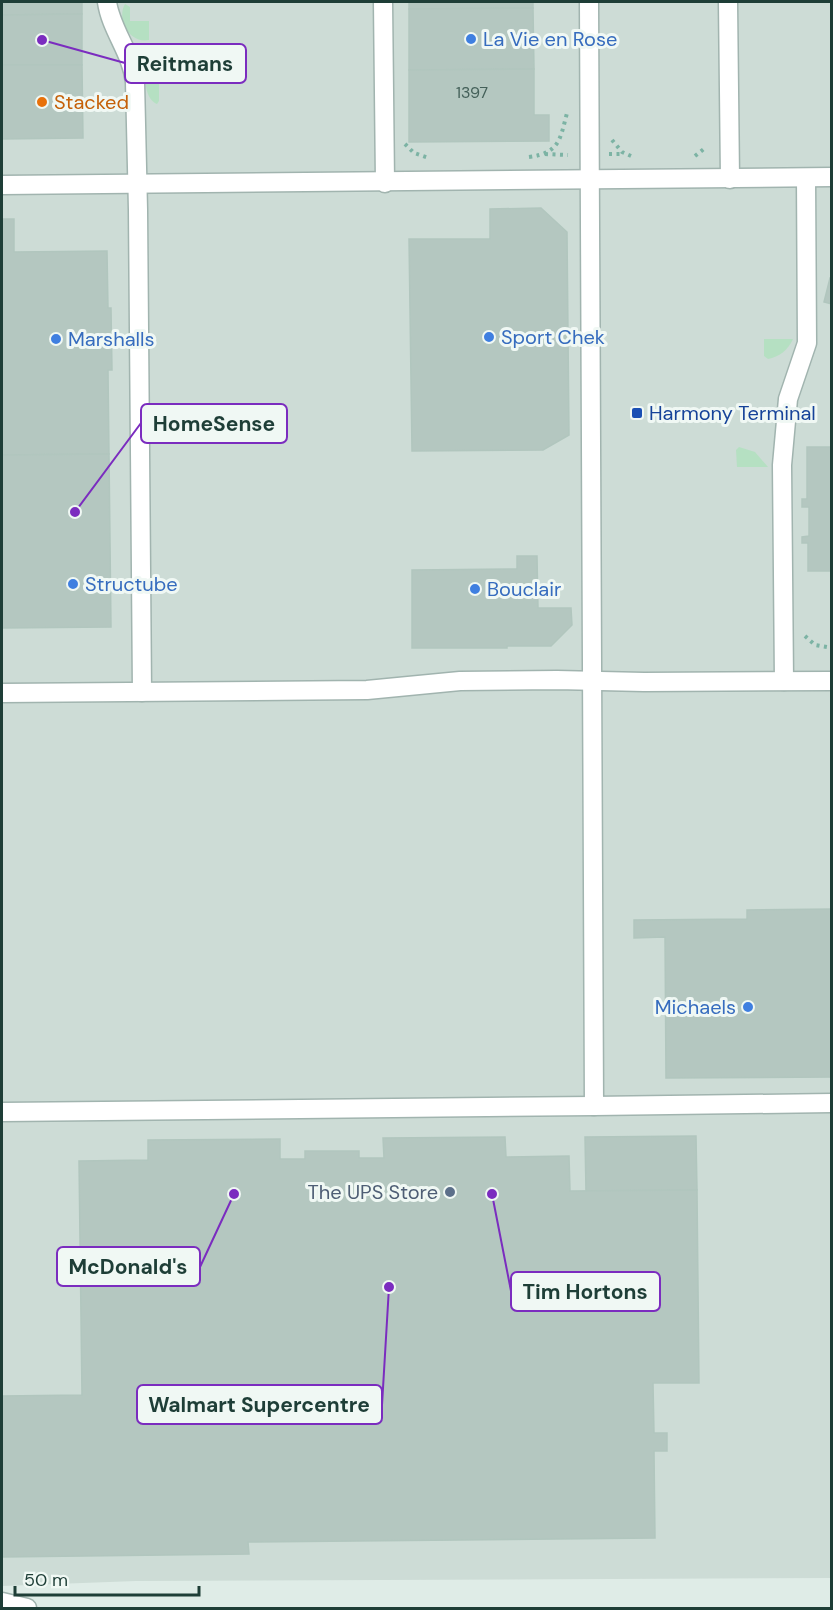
<svg xmlns="http://www.w3.org/2000/svg" width="833" height="1610" font-family="'DM Sans',sans-serif">
<rect width="100%" height="100%" fill="#dfece7"/>
<polygon fill="#cddcd6" points="2,2 831,2 831,1578 136,1581 2,1586"/>
<g fill="#b5e0c2">
<path d="M125,4L130,7V21H149V40C130,44 116,20 125,4Z"/>
<path d="M155,65L159,68V101L157,104C145,99 143,78 149,68Z"/>
<path d="M764,339H793C788,350 779,357 768,359L764,356Z"/>
<polygon points="739,447 755,452 768,467 737,467 736,450"/>
</g>
<g fill="#b4c7c0" stroke="#b1c6be" stroke-width="1.5">
<polygon points="2,2 82,2 82,14 2,15"/>
<polygon points="409,2 533,2 533,8 409,9"/>
<polygon points="533,8 534,69 409,70 409,9"/>
<polygon points="82,14 82,65 2,65 2,15"/>
<polygon points="2,65 82,65 83,138 2,139"/>
<polygon points="534,69 534,115 549,115 549,141 409,142 409,70"/>
<polygon points="541,208 567,232 569,435 543,450 412,451 409,239 490,239 490,209"/>
<polygon points="2,219 14,219 14,252 107,251 108,308 111,308 112,370 108,370 109,454 2,455"/>
<polygon points="830,278 832,279 832,304 824,302"/>
<polygon points="807,447 832,447 832,571 808,571 808,543 802,543 802,537 809,536 809,507 802,507 802,499 807,499"/>
<polygon points="109,454 111,627 2,628 2,455"/>
<polygon points="517,556 537,556 538,608 571,608 572,625 551,646 507,646 507,648 412,648 412,570 517,569"/>
<polygon points="832,909 832,1077 666,1078 665,937 634,938 634,920 747,919 747,910"/>
<polygon points="696,1136 697,1190 586,1191 585,1137"/>
<polygon points="505,1137 506,1157 569,1156 570,1191 697,1190 699,1383 653,1383 654,1433 667,1433 667,1451 654,1451 655,1538 248,1542 249,1554 2,1557 2,1396 82,1395 79,1161 148,1160 148,1140 280,1139 280,1159 305,1159 305,1151 359,1151 359,1158 384,1158 383,1138"/>
</g>
<g fill="none" stroke-linecap="round" stroke-linejoin="round">
<defs>
<g id="minor">
<path d="M107,2C111,30 132,53 135,82L138,210L142,692"/>
<polyline points="383,2 385,183"/>
<polyline points="589,2 594,1106 832,1103"/>
<polyline points="728,2 730,179"/>
<polyline points="2,185 832,177"/>
<polyline points="784,681 782,465 788,399 807,343 806,178"/>
<polyline points="2,693 367,690 460,681 557,680 644,682 832,681"/>
<polyline points="2,1112 594,1106"/>
<polyline points="2,1602 27,1608"/>
</g>
</defs>
<use href="#minor" stroke="#a1b4af" stroke-width="21"/>
<g stroke="#7cb3a4" stroke-width="4" stroke-dasharray="3 4.5" stroke-linecap="butt">
<polyline points="612,140 622,152 631,156"/>
<polyline points="405,144 414,153 429,158"/>
<polyline points="545,154 568,155"/>
<polyline points="609,154 620,154 622,152"/>
<polyline points="695,156 705,148"/>
<path d="M529,157C560,153 560,139 567,113"/>
<polyline points="805,636 815,645 832,648"/>
</g>
<use href="#minor" stroke="#fff" stroke-width="18"/>
</g>
<g fill="#3f7fe0" stroke="#f0f8f4" stroke-width="2">
<circle cx="471" cy="39" r="6"/>
<circle cx="489" cy="337" r="6"/>
<circle cx="56" cy="339" r="6"/>
<circle cx="73" cy="584" r="6"/>
<circle cx="475" cy="589" r="6"/>
<circle cx="748" cy="1007" r="6"/>
</g>
<circle fill="#e8710a" stroke="#f0f8f4" stroke-width="2" cx="42" cy="102" r="6"/>
<rect fill="#1a4fb4" stroke="#f0f8f4" stroke-width="2" x="631" y="407" width="12" height="12" rx="3"/>
<circle fill="#5c6f8a" stroke="#f0f8f4" stroke-width="2" cx="450" cy="1192" r="6"/>
<g text-anchor="middle" stroke-width="6" stroke-linejoin="round" paint-order="stroke">
<g font-size="16" fill="#446059">
<text x="472" y="98">1397</text>
</g>
<g font-size="20" fill="#366cbe" stroke="#f0f8f4" text-anchor="start">
<text x="483" y="46">La Vie en Rose</text>
<text x="501" y="344">Sport Chek</text>
<text x="68" y="346">Marshalls</text>
<text x="85" y="591">Structube</text>
<text x="487" y="596">Bouclair</text>
<text x="736" y="1014" text-anchor="end">Michaels</text>
</g>
<g font-size="20" fill="#c56008" stroke="#f0f8f4" text-anchor="start">
<text x="54" y="109">Stacked</text>
</g>
<g font-size="20" fill="#164399" stroke="#f0f8f4" text-anchor="start">
<text x="649" y="420">Harmony Terminal</text>
</g>
<g font-size="20" fill="#4e5e75" stroke="#f0f8f4" text-anchor="end">
<text x="438" y="1199">The UPS Store</text>
</g>
</g>
<path fill="none" stroke="#7b2cbf" stroke-width="2" d="M42 40L125 63M75 512L141 423M234 1194L200 1267M492 1194L511 1291M389 1287L382 1405"/>
<g fill="#7b2cbf" stroke="#f0f8f4" stroke-width="2">
<circle cx="42" cy="40" r="6"/>
<circle cx="75" cy="512" r="6"/>
<circle cx="234" cy="1194" r="6"/>
<circle cx="492" cy="1194" r="6"/>
<circle cx="389" cy="1287" r="6"/>
</g>
<g fill="#f0f8f4" stroke="#7b2cbf" stroke-width="2">
<rect x="125" y="44" width="121" height="39" rx="6"/>
<rect x="141" y="404" width="146" height="39" rx="6"/>
<rect x="57" y="1247" width="143" height="39" rx="6"/>
<rect x="511" y="1272" width="149" height="39" rx="6"/>
<rect x="137" y="1385" width="245" height="39" rx="6"/>
</g>
<g font-size="21" text-anchor="middle" font-weight="bold" fill="#1e3e37">
<text x="185" y="71">Reitmans</text>
<text x="214" y="431">HomeSense</text>
<text x="128" y="1274">McDonald's</text>
<text x="585" y="1299">Tim Hortons</text>
<text x="259" y="1412">Walmart Supercentre</text>
</g>
<rect width="833" height="1610" fill="none" stroke="#1e3e37" stroke-width="6"/>
<path d="M15 1586v9h184v-9" fill="none" stroke="#1e3e37" stroke-width="3"/>
<text x="24" y="1586" font-size="18" fill="#1e3e37" stroke="#f0f8f4" stroke-width="4.5" paint-order="stroke">50 m</text>
</svg>
